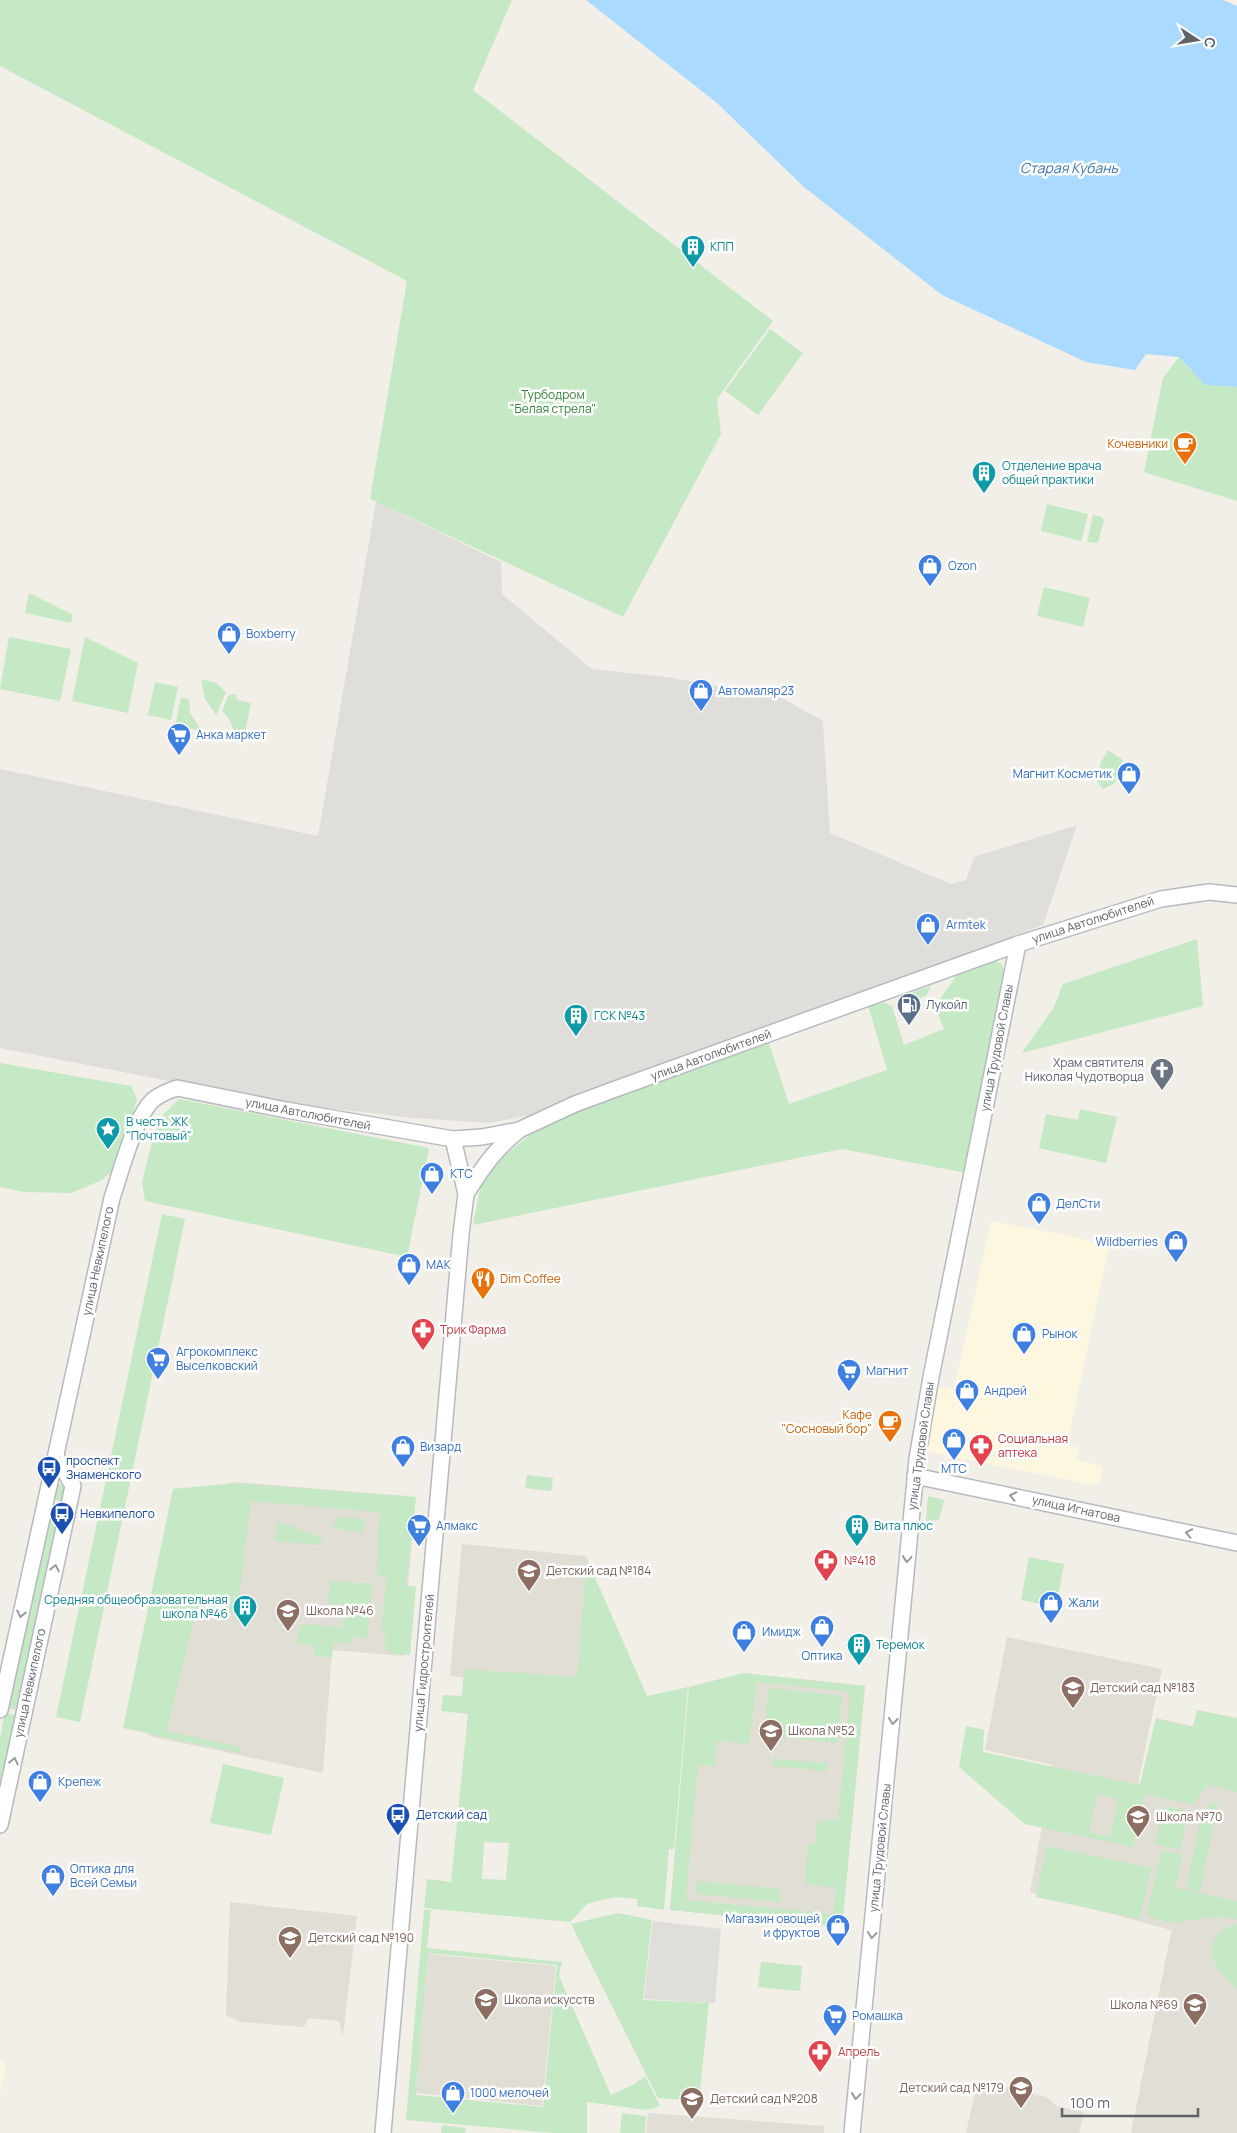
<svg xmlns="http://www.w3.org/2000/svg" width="1237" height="2133" font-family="Manrope,sans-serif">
<rect width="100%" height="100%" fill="#f1efe8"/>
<g fill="#fef7e0">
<polygon points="991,1221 1075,1237 1109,1246 1067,1445 1079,1448 1076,1460 1103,1466 1099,1486 925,1451 938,1387 954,1389"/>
<polygon points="0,2061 6,2062 0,2094"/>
</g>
<g fill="#e0deda">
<polygon points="376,502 501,562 502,594 592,669 667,677 780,697 823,721 830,833 951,884 966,880 974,857 1077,825 1043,925 531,1115 489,1123 413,1118 277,1102 0,1048 0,769 318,836"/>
<polygon points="653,1921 721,1929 715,2003 644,1999"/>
</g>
<g fill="#e1ded6">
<polygon points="234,1482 407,1496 406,1504 415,1505 402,1656 332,1650 323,1773 149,1736 200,1495"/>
<polygon points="462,1544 586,1556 613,1628 607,1693 450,1676"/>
<polygon points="1007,1637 1162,1669 1138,1783 1140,1783 1156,1718 1237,1736 1237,2133 1131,2133 1174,1918 1171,1930 1030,1892 1053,1765 985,1750"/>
<polygon points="744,1673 865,1686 842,1927 670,1910 689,1687"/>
<polygon points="230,1902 357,1916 343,2036 339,2021 308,2018 304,2027 240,2022 226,2015"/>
<polygon points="428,1954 556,1966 542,2106 416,2093"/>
<polygon points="978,2080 1046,2097 1057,2106 1084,2112 1079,2133 966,2133"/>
<polygon points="648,2113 824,2126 824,2133 646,2133"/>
</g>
<g fill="#c5e8c5" fill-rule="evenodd">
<polygon points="0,0 512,0 473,90 773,321 717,399 721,434 623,617 370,499 407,281 0,66"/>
<polygon points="770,329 803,353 758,415 725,391"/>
<polygon points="1179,357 1205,385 1237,387 1237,501 1144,472 1163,378"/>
<polygon points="1047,504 1088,514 1081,541 1041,531"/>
<polygon points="1093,515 1102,517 1104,520 1098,543 1087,542"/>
<polygon points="1044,587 1090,598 1083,627 1037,616"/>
<polygon points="29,593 73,615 71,623 25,613"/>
<polygon points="9,637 71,649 60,701 0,689"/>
<polygon points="85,637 138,663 128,713 72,701"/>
<polygon points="201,679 216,683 226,692 216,715 205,699"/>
<polygon points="155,682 178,687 171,720 148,715"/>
<path d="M233,694H236L237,700L251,703L243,742L233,740C235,728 231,719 222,711L228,696Z"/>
<polygon points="181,698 189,699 190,713 202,731 175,726"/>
<polygon points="1108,750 1123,760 1118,769 1115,783 1103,789 1096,780 1102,760"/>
<polygon points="1197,939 1203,1006 1022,1053 1054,1007 1063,984"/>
<polygon points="992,961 1001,963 1006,974 966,1173 842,1149 473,1225 480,1188 497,1161 547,1121 768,1040 789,1104 887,1070 868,1005 885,1003 892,1006 904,1045 944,1029 935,1006 959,972"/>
<polygon points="931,986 926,996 912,1000 905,995"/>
<polygon points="0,1063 131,1086 137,1099 118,1166 102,1180 71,1193 24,1192 0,1187"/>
<polygon points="179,1099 429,1148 407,1257 145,1201 142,1182 154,1135 162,1116"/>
<polygon points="1080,1109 1117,1117 1106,1163 1039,1148 1046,1114 1078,1120"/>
<polygon points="162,1214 185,1219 80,1722 56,1717"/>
<polygon points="527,1475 553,1478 551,1491 525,1488"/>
<polygon points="54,1483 67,1486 63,1502 53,1499"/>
<polygon points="234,1483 416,1497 406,1585 416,1587 410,1655 392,1654 385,1646 385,1632 381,1628 387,1578 377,1576 379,1512 251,1501 237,1614 218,1608 195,1615 167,1731 241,1747 240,1753 123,1728 173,1489"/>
<polygon points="928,1496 944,1500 939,1520 926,1521"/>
<polygon points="52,1505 60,1507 62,1510 19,1710 6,1708"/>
<polygon points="340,1517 365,1519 363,1532 332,1528"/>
<polygon points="277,1521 322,1538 321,1545 275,1541"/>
<polygon points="1029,1557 1064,1564 1056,1607 1021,1600"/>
<path d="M587,1559L647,1696L688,1687L674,1849H669L664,1910L637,1906V1899L614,1897L587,1904L570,1922L424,1908L427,1879L451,1882L468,1714L441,1711L443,1695L462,1696L464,1669L577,1677ZM484,1842L509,1843L506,1880L482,1879Z"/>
<polygon points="330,1581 372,1584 367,1639 351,1636 350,1644 333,1642 332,1658 314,1656 314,1646 296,1643 301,1624 343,1627 345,1605 328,1604"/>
<path d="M744,1673L865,1686L842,1927L670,1910L689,1687ZM757,1682L850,1692L838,1820H823L817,1823L816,1844L808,1843L805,1884L836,1888L833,1914L686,1900L698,1765L715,1766L717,1741L749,1744Z"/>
<polygon points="768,1688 842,1696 837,1743 764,1735"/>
<path d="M1197,1710L1237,1718V1792L1208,1785L1193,1804L1144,1794L1133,1847L1025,1824L959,1767L966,1726L984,1730L983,1752L1140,1785L1156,1719L1193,1727ZM1097,1794L1118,1799L1110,1837L1089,1832Z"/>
<polygon points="5,1713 18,1716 0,1800 0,1739"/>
<polygon points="773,1759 828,1763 827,1771 772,1766"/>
<polygon points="223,1764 284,1778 271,1835 210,1823"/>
<polygon points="1213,1802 1218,1803 1200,1892 1186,1889 1202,1813"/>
<polygon points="1164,1806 1188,1811 1180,1850 1155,1844"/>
<polygon points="1047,1846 1151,1868 1140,1919 1036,1897"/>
<path d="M1161,1850L1183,1854L1175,1888L1237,1901V1919C1214,1915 1196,1920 1174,1922C1166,1923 1155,1918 1147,1916Z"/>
<polygon points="697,1881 781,1889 780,1902 696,1894"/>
<path d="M424,1910H431L427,1948L562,1962L559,1976L611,2095L635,2084L645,2076L660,2106L647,2110L587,2102V2133H555L406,2120ZM428,1953L557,1965L543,2107L416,2095Z"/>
<polygon points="618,1913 652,1920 643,2000 709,2003 699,2101 658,2098 571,1924"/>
<path d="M1237,1924V1989C1229,1981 1219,1972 1214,1962C1206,1945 1220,1927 1237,1924Z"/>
<polygon points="761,1962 802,1966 800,1991 758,1987"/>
<polygon points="622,2113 646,2116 645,2133 620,2133"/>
<polygon points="442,2125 466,2128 465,2133 441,2133"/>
</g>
<polygon fill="#aadaff" points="586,0 1223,0 1237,6 1237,387 1205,385 1179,357 1146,354 1135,370 1086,362 942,295 804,187 717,103"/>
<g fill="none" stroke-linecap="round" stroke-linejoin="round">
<defs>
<g id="secondary">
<path d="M466,1194C481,1170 495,1149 517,1132"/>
<polyline points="915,1476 1237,1543"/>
<path d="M0,1710L112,1198C120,1175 135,1116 153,1100C160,1094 168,1091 177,1088L286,1110L453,1139L482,1137L519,1130L575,1104L621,1087L1018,944L1161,899L1209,892L1237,895"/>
<polyline points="0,1825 73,1486 56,1456"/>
<polyline points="383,2133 461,1234 466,1194 453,1139"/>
<polyline points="852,2133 917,1459 931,1377 1018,944"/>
</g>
</defs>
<use href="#secondary" stroke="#b6babf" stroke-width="18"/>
<use href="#secondary" stroke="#fff" stroke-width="15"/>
</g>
<defs><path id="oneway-chevron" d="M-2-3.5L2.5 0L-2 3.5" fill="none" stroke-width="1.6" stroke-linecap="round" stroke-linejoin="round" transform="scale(1.25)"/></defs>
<g stroke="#979a9d">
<use href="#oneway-chevron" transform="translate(1013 1496) rotate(-168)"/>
<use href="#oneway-chevron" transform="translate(1189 1533) rotate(-168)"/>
<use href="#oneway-chevron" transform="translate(907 1559) rotate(95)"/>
<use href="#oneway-chevron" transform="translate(55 1568) rotate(-78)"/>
<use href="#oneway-chevron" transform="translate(21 1614) rotate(102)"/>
<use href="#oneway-chevron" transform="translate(893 1721) rotate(96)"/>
<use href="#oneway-chevron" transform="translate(14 1761) rotate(-78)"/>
<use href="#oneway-chevron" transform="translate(872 1935) rotate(96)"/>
<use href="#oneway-chevron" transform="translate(856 2096) rotate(96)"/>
</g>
<defs>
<symbol id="building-pin" viewBox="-11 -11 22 30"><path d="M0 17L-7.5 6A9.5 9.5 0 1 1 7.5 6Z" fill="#0f9aa8" stroke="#fff"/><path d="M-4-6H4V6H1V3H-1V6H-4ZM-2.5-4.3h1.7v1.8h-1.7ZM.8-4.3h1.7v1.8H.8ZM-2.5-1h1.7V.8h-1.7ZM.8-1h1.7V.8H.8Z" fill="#fff"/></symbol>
<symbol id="cafe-pin" viewBox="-11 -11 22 30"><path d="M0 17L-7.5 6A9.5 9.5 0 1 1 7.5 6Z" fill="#e8710a" stroke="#fff"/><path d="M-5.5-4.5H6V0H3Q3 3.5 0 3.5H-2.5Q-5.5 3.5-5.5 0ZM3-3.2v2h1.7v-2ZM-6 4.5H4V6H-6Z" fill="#fff"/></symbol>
<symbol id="shop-pin" viewBox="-11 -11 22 30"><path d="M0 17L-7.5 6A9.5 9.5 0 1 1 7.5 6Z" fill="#3f7fe0" stroke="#fff"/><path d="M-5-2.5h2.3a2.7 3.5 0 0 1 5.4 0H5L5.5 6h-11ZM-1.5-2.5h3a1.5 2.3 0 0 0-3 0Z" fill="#fff"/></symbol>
<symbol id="supermarket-pin" viewBox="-11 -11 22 30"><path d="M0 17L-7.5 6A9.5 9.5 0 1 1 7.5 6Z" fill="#3f7fe0" stroke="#fff"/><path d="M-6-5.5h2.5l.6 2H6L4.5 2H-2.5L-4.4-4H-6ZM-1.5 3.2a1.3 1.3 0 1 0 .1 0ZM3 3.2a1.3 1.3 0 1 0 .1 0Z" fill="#fff"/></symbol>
<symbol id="fuel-pin" viewBox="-11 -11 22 30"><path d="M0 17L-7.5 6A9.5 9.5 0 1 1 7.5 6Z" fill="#5c6f8a" stroke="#fff"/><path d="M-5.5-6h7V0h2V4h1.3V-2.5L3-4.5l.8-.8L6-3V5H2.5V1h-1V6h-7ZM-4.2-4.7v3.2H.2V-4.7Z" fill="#fff"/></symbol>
<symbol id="church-pin" viewBox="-11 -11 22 30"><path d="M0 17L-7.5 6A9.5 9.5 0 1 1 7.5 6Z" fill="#6b7280" stroke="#fff"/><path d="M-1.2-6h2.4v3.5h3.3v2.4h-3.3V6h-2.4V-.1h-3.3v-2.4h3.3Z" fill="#fff"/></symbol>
<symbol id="sight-pin" viewBox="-11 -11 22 30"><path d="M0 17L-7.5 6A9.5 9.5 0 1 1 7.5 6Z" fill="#0f9aa8" stroke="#fff"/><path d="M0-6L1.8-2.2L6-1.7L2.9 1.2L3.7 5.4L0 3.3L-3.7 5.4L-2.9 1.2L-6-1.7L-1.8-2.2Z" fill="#fff"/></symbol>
<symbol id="restaurant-pin" viewBox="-11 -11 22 30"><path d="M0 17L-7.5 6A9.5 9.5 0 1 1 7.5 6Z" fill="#e8710a" stroke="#fff"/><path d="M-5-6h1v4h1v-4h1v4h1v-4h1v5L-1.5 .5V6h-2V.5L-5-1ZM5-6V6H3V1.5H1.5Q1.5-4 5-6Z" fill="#fff"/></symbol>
<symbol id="pharmacy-pin" viewBox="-11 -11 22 30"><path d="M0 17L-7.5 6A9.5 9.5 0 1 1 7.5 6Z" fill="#e0444e" stroke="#fff"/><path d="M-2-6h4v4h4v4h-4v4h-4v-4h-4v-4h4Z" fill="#fff"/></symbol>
<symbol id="bus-pin" viewBox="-11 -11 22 30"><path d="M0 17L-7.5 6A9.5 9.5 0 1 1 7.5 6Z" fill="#1a4fb4" stroke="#fff"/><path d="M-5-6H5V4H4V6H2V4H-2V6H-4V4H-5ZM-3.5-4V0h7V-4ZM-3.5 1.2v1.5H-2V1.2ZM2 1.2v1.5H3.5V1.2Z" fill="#fff"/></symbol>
<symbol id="school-pin" viewBox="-11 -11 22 30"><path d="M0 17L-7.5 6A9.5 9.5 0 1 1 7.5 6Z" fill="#8d6e63" stroke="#fff"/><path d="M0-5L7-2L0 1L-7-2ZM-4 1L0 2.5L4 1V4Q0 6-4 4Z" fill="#fff"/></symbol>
</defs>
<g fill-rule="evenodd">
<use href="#building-pin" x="679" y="233" width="28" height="38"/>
<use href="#cafe-pin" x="1171" y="430" width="28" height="38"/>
<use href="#building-pin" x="970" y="459" width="28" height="38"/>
<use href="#shop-pin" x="916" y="552" width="28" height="38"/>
<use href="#shop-pin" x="215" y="620" width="28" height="38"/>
<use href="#shop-pin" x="687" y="677" width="28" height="38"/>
<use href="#supermarket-pin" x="165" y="721" width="28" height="38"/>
<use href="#shop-pin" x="1115" y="760" width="28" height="38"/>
<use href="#shop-pin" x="914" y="911" width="28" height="38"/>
<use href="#fuel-pin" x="895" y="991" width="28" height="38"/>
<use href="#building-pin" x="562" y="1002" width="28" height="38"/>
<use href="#church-pin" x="1148" y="1056" width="28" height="38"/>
<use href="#sight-pin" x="94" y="1115" width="28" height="38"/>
<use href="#shop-pin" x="418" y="1160" width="28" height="38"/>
<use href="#shop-pin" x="1025" y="1190" width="28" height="38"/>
<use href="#shop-pin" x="1162" y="1228" width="28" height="38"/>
<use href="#shop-pin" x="395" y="1251" width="28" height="38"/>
<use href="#restaurant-pin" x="469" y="1265" width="28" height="38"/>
<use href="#pharmacy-pin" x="409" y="1316" width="28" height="38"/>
<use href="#shop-pin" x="1010" y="1320" width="28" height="38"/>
<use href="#supermarket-pin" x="144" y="1345" width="28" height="38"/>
<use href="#supermarket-pin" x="835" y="1357" width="28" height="38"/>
<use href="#shop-pin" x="953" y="1377" width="28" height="38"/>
<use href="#cafe-pin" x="876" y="1408" width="28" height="38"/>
<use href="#shop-pin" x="940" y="1426" width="28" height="38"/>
<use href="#pharmacy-pin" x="967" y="1432" width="28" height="38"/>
<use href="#shop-pin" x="389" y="1433" width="28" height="38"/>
<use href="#bus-pin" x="35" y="1454" width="28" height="38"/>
<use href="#bus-pin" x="48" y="1500" width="28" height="38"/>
<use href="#supermarket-pin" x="405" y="1512" width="28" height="38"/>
<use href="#building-pin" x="843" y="1512" width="28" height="38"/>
<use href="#pharmacy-pin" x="812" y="1547" width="28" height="38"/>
<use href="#school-pin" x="515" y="1557" width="28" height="38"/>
<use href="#shop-pin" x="1037" y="1589" width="28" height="38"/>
<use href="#building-pin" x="231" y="1593" width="28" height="38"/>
<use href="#school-pin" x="274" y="1597" width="28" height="38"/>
<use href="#shop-pin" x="808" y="1613" width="28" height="38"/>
<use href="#shop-pin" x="730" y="1618" width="28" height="38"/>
<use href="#building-pin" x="845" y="1631" width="28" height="38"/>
<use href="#school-pin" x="1059" y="1674" width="28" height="38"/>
<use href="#school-pin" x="757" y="1717" width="28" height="38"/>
<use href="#shop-pin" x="26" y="1768" width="28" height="38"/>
<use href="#bus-pin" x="384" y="1801" width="28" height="38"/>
<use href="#school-pin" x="1124" y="1803" width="28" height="38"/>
<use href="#shop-pin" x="39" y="1862" width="28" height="38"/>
<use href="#shop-pin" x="824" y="1912" width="28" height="38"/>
<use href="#school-pin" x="276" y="1924" width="28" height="38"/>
<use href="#school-pin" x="472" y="1986" width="28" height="38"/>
<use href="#school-pin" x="1181" y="1991" width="28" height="38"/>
<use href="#supermarket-pin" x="821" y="2002" width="28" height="38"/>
<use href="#pharmacy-pin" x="806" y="2038" width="28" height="38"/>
<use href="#school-pin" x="1007" y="2074" width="28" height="38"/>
<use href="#shop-pin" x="439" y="2079" width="28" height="38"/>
<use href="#school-pin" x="678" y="2085" width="28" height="38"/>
</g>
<g text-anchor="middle" stroke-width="5" stroke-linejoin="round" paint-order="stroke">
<g font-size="12" fill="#0d838f" stroke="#fff" text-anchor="start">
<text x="710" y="251">КПП</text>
<text x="1002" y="470">Отделение врача<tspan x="1002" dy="14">общей практики</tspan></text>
<text x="594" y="1020">ГСК №43</text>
<text x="126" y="1126">В честь ЖК<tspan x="126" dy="14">"Почтовый"</tspan></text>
<text x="874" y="1530">Вита плюс</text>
<text x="228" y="1604" text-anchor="end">Средняя общеобразовательная<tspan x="228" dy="14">школа №46</tspan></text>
<text x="876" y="1649">Теремок</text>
</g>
<g font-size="12" fill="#348238" stroke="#fff">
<text x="553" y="399">Турбодром<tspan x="553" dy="14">"Белая стрела"</tspan></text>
</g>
<g font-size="12" fill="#c56008" stroke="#fff" text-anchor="end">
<text x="1168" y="448">Кочевники</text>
<text x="500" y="1283" text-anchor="start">Dim Coffee</text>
<text x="872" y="1419">Кафе<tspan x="872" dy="14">"Сосновый бор"</tspan></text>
</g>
<g font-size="12" fill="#366cbe" stroke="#fff" text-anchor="start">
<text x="948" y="570">Ozon</text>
<text x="246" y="638">Boxberry</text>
<text x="718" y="695">Автомаляр23</text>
<text x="196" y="739">Анка маркет</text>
<text x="1112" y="778" text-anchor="end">Магнит Косметик</text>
<text x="946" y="929">Armtek</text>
<text x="450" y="1178">КТС</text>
<text x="1056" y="1208">ДелСти</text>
<text x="1158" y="1246" text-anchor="end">Wildberries</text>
<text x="426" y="1269">МАК</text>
<text x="1042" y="1338">Рынок</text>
<text x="176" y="1356">Агрокомплекс<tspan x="176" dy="14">Выселковский</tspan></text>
<text x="866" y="1375">Магнит</text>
<text x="984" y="1395">Андрей</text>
<text x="420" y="1451">Визард</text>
<text x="954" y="1473" text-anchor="middle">МТС</text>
<text x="436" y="1530">Алмакс</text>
<text x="1068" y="1607">Жали</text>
<text x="762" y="1636">Имидж</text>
<text x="822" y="1660" text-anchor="middle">Оптика</text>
<text x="58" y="1786">Крепеж</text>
<text x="70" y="1873">Оптика для<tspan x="70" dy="14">Всей Семьи</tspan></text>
<text x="820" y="1923" text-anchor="end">Магазин овощей<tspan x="820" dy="14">и фруктов</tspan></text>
<text x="852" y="2020">Ромашка</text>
<text x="470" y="2097">1000 мелочей</text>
</g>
<g font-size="12" fill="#5f6368" stroke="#fff">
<text transform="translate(1093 920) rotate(-18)" y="4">улица Автолюбителей</text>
<text transform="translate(997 1048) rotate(-79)" y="4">улица Трудовой Славы</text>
<text transform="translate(711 1055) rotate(-20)" y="4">улица Автолюбителей</text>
<text transform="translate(308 1114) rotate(11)" y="4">улица Автолюбителей</text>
<text transform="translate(98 1261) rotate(-78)" y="4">улица Невкипелого</text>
<text transform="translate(921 1446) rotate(-82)" y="4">улица Трудовой Славы</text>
<text transform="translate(1076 1509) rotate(12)" y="4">улица Игнатова</text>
<text transform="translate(424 1663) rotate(-85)" y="4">улица Гидростроителей</text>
<text transform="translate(30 1683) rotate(-78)" y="4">улица Невкипелого</text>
<text transform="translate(880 1848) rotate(-84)" y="4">улица Трудовой Славы</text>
</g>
<g font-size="12" fill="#4e5e75" stroke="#fff" text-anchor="start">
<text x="926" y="1009">Лукойл</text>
</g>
<g font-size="12" fill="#5b616d" stroke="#fff" text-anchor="end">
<text x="1144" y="1067">Храм святителя<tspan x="1144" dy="14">Николая Чудотворца</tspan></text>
</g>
<g font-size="12" fill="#be3a42" stroke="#fff" text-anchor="start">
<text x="440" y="1334">Трик Фарма</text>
<text x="998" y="1443">Социальная<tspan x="998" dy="14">аптека</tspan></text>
<text x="844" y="1565">№418</text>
<text x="838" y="2056">Апрель</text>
</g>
<g font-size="12" fill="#164399" stroke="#fff" text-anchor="start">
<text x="66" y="1465">проспект<tspan x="66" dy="14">Знаменского</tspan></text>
<text x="80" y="1518">Невкипелого</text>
<text x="416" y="1819">Детский сад</text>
</g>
<g font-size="12" fill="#785e54" stroke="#fff" text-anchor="start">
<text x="546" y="1575">Детский сад №184</text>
<text x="306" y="1615">Школа №46</text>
<text x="1090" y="1692">Детский сад №183</text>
<text x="788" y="1735">Школа №52</text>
<text x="1156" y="1821">Школа №70</text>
<text x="308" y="1942">Детский сад №190</text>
<text x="504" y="2004">Школа искусств</text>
<text x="1178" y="2009" text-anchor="end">Школа №69</text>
<text x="1004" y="2092" text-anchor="end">Детский сад №179</text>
<text x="710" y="2103">Детский сад №208</text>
</g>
<g font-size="14" font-style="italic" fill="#4174aa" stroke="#fff">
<text x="1069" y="173">Старая Кубань</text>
</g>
</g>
<g transform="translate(1197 40) rotate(102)" stroke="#ffffff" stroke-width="4" paint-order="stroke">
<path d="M0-4L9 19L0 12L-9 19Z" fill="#5f6368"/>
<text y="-8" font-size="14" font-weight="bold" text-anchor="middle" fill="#5f6368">С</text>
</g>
<path d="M1062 2108v8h136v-8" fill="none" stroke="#5f6368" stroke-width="2.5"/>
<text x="1070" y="2108" font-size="15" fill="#5f6368" stroke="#ffffff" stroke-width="4" paint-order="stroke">100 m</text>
</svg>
